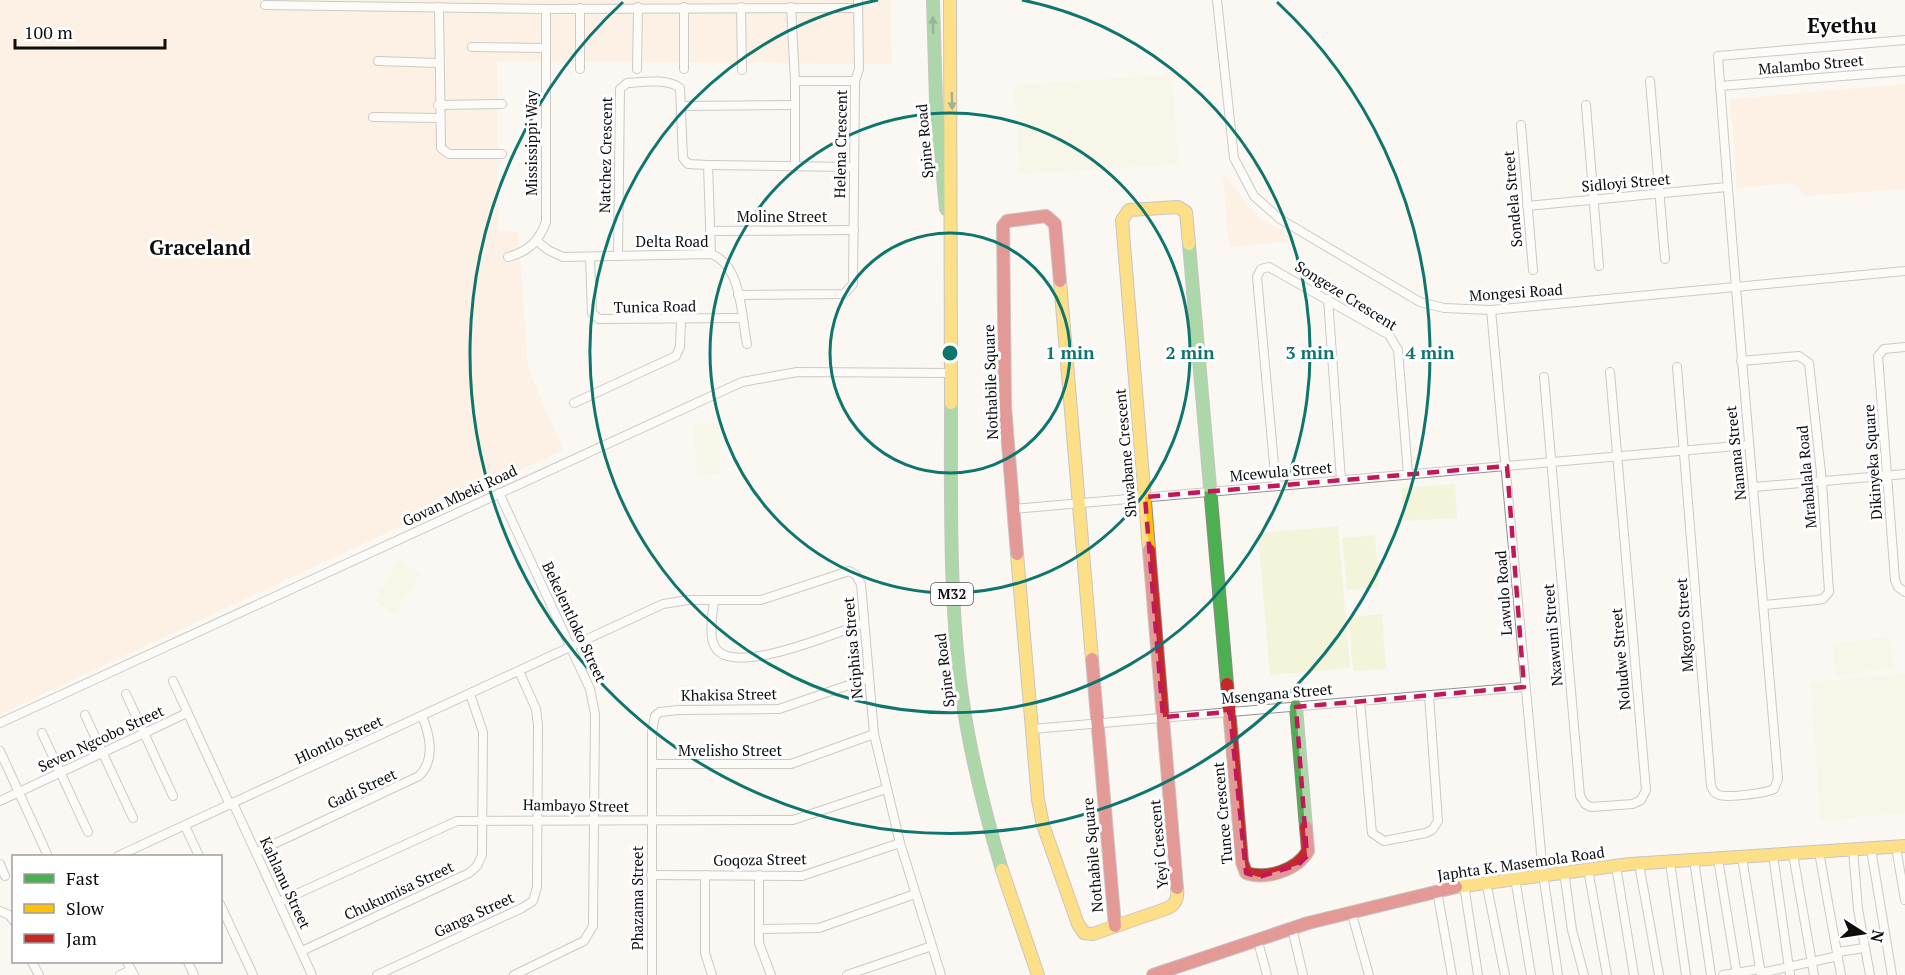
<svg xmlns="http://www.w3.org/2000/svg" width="1905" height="975" font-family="'PT Serif',serif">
<rect width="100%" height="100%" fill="#fbf7f2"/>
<g fill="#fce8d2">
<polygon points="0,0 890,0 892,64 497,61 498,230 518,232 528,369 563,450 0,714"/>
<polygon points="1905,84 1905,189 1806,196 1793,183 1737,188 1730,99"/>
<polygon points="1223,173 1257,216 1298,241 1229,247"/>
</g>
<g fill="#f4f4db">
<polygon points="1172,75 1178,164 1020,174 1014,85"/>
<polygon points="719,423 721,473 697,475 694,425"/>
<polygon points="1455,484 1457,518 1404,521 1401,488"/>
<polygon points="1338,526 1350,668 1270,675 1258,533"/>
<polygon points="1375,535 1379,587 1347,590 1342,538"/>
<polygon points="400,560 420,574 394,613 374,600"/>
<polygon points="1382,614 1386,669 1353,671 1349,617"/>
<polygon points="1889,637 1893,668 1836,675 1833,644"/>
<polygon points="1905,674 1905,813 1821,820 1810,682"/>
</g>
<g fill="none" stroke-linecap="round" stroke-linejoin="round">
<defs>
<g id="street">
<polyline points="1217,0 1234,158 1254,196 1280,219 1420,302 1444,308 1491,310 1905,271"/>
<polyline points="265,5 546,9 858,8"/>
<polyline points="439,7 441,148 449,154 502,154"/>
<polyline points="684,7 684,69"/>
<polyline points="741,7 742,70"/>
<polyline points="791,7 795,81"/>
<polyline points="472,47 545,48"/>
<polyline points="378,61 438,63"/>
<polyline points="580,69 580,8"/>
<polyline points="637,69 638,7"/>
<polyline points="855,81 859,69 858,0"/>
<polyline points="1650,81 1665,259"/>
<polyline points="1720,86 1905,71"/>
<polyline points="438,105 502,104"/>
<polyline points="1586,105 1599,266"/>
<polyline points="682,106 795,105"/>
<polyline points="373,117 438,118"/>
<polyline points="1521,125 1533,270"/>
<polyline points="708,165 854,167"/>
<polyline points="1527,206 1727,187"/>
<polyline points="710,231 854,230"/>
<path d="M537,241L548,250L563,257L711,254C742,265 741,315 747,344"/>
<path d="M618,256L620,89L627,83C643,82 667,78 680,88L683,158L688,164L708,165L711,254"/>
<path d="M508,257C528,252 539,241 546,222V9"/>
<polyline points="590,257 592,313 599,319 742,318"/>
<polyline points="738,295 844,294 853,284 855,81 795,81 795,166"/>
<polyline points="1328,299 1341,480"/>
<polyline points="1491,310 1543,874 1558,975"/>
<polyline points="1905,347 1884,349 1878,356 1895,580 1898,587 1905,592"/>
<polyline points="1741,361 1799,356 1809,363 1822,482 1829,592 1823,599 1817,600 1764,605"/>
<path d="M1677,367L1711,786C1713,790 1713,792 1717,794C1724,799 1766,793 1774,789L1778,779C1758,538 1735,297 1718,56L1905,40"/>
<polyline points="1544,377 1580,796 1585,804 1591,807 1633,804 1641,800 1646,790 1610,372"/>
<polyline points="574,403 676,356 680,347 681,320"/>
<polyline points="1276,486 1257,277 1261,269 1269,267 1389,335 1398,350 1408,474"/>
<polyline points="1754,487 1905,474"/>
<polyline points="499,493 590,689 595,714 593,926 584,941 514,975"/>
<polyline points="1013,509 1748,445"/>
<path d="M714,600C713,613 708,635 715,647C732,678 838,632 864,623"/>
<polyline points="173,681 230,805"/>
<polyline points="126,694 173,796"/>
<polyline points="1360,701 1372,833 1384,841 1426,833 1432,830 1438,821 1429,695"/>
<polyline points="85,715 133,818"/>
<polyline points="0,723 742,382 797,372 951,373"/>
<polyline points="1032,729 1524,687"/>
<polyline points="42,733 88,832"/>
<polyline points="0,751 47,854"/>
<polyline points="653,764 791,764 874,734"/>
<polyline points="0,801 187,713"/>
<polyline points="233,803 312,975"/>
<polyline points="185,826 199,856"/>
<polyline points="1896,847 1905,900"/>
<polyline points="1871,849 1892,975"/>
<polyline points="1853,850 1858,909 1870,975"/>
<path d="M257,852L419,776C436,759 430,735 422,716"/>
<polyline points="1819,852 1841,975"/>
<polyline points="1793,854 1814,975"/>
<polyline points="1773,855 1790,975"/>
<polyline points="118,856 663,604 688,600 761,600 849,571 856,575 861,584 874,734 900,843 941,975"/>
<polyline points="1742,857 1761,975"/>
<polyline points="1718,859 1737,975"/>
<polyline points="1694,860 1711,975"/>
<polyline points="1670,862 1686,975"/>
<polyline points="0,864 5,876"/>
<polyline points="1639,864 1659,975"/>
<polyline points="1616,866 1634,975"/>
<polyline points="1588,869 1607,975"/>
<polyline points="1564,871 1572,930 1584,975"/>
<polyline points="651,875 802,876 900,843"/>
<polyline points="705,875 705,953 712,975"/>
<polyline points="759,875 759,943 771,975"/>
<polyline points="1515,878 1531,975"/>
<polyline points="1486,882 1505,975"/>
<polyline points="1464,885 1478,975"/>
<polyline points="1437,891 1452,975"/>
<polyline points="279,902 457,821 793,820 886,789"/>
<polyline points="220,904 253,975"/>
<polyline points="0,911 9,915 14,921"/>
<polyline points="1351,911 1369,975"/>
<polyline points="1292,928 1303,975"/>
<polyline points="760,929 819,928 915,894"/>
<polyline points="1257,938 1267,975"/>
<polyline points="302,951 469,873 477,866 482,855 483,732 470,694"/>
<polyline points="1838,952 1864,948"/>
<polyline points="32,962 39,975"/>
<polyline points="127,962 134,975"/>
<polyline points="188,962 194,975"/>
<polyline points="1761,973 1838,956"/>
<polyline points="120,975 131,970"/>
<polyline points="377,975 522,908 533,901 537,887 538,725 536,709 519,671"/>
<polyline points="652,975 652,732 655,716 660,712 678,710 779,709 869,678"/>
<polyline points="847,975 932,946"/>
<polyline points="1723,975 1760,969"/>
</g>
<g id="fast">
<polyline points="933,0 936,102 946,209"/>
<polyline points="1189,244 1227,684"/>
<path d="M951,403C951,501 949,599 962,696C970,755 985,813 1002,870"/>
<polyline points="1296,707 1306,827"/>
</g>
<g id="slow">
<polyline points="950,0 951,403"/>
<polyline points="1060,281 1092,659"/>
<polyline points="1149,550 1122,220 1129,210 1178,207 1186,212 1189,244"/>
<path d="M1017,554L1038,800L1043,825L1078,924L1084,933L1093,934L1168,908C1177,903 1178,897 1177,888"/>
<polyline points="1002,870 1038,975"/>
<polyline points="1456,887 1630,864 1905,846"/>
</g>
<g id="jam">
<polyline points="1149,550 1177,888"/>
<polyline points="1017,554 1005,407 1003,226 1007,221 1046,216 1055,224 1060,281"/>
<polyline points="1092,659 1115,926"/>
<path d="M1227,684L1242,862L1246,873C1267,880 1297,870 1308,851L1306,827"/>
<polyline points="1153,975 1308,923 1456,887"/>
</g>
</defs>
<use href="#street" stroke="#949290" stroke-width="10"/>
<use href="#fast" stroke="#8b8987" stroke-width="14"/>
<use href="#slow" stroke="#8b8987" stroke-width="14"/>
<use href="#jam" stroke="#8b8987" stroke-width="14"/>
<use href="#street" stroke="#fefefd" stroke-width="8"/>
<use href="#fast" stroke="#4caf50" stroke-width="12"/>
<use href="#slow" stroke="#ffc107" stroke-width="12"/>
<use href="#jam" stroke="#c62828" stroke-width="12"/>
</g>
<defs><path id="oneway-solid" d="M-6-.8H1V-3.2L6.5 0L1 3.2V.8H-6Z" transform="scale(1.5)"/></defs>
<g fill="#2c5e2e">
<use href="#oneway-solid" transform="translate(933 25) rotate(-91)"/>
<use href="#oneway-solid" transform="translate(952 101) rotate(89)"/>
</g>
<path d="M0 0H1905V975H0ZM1507,466L1524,687L1296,707L1307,856L1298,865L1259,877L1246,873L1230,712L1163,717L1145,497Z" fill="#fbf7f2" fill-opacity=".55" fill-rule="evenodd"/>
<path fill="none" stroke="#c2185b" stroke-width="4.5" stroke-dasharray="12 8" stroke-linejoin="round" d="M1507,466L1524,687L1296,707L1307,856L1298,865L1259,877L1246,873L1230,712L1163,717L1145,497Z"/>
<g fill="none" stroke="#0f766e" stroke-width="3">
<circle cx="950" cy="353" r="120"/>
<circle cx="950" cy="353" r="240"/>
<path d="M1022 0A360 360 0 1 1 878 0"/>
<path d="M1277 2A480 480 0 1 1 623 2"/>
</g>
<g text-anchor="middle" stroke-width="6" stroke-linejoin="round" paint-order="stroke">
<rect fill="#fff" stroke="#565656" stroke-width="1.5" x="931" y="583" width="42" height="22" rx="4.5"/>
<g font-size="14" font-weight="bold" fill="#0d0d0d">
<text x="952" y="599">M32</text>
</g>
<g font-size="15" fill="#0d0d0d" stroke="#fff">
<text transform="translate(1811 65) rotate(-5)" y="5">Malambo Street</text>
<text transform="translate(925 141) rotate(-95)" y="5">Spine Road</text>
<text transform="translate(532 143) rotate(-90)" y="5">Mississippi Way</text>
<text transform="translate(841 144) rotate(-89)" y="5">Helena Crescent</text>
<text transform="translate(606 155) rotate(-89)" y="5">Natchez Crescent</text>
<text transform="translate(1626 183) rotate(-5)" y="5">Sidloyi Street</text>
<text transform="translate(1513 199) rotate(-95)" y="5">Sondela Street</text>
<text x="782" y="222">Moline Street</text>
<text x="672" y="247">Delta Road</text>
<text transform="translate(1516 293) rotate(-4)" y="5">Mongesi Road</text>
<text transform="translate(1346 296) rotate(32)" y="5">Songeze Crescent</text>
<text transform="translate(655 307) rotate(-1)" y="5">Tunica Road</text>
<text transform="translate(991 382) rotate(-92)" y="5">Nothabile Square</text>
<text transform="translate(1126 453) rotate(-95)" y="5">Shwabane Crescent</text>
<text transform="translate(1736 453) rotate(-96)" y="5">Nanana Street</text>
<text transform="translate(1873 462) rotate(-94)" y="5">Dikinyeka Square</text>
<text transform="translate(1281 472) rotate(-5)" y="5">Mcewula Street</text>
<text transform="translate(1807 477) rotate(-95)" y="5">Mrabalala Road</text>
<text transform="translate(460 496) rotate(-25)" y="5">Govan Mbeki Road</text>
<text transform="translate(1504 593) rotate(-94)" y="5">Lawulo Road</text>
<text transform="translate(574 622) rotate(65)" y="5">Bekelentloko Street</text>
<text transform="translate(1685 625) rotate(-94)" y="5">Mkgoro Street</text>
<text transform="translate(1553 635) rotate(-95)" y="5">Nxawuni Street</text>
<text transform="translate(853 648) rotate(-95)" y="5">Nciphisa Street</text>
<text transform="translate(1621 659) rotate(-95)" y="5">Noludwe Street</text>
<text transform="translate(945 670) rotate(-97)" y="5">Spine Road</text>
<text transform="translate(1277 694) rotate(-5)" y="5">Msengana Street</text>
<text transform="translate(729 695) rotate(-1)" y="5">Khakisa Street</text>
<text transform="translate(101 739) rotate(-25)" y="5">Seven Ngcobo Street</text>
<text transform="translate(339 740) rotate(-25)" y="5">Hlontlo Street</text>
<text x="730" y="756">Mvelisho Street</text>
<text transform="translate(362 789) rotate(-25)" y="5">Gadi Street</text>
<text transform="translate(576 806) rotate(1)" y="5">Hambayo Street</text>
<text transform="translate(1223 813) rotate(-95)" y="5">Tunce Crescent</text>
<text transform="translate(1159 844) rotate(-95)" y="5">Yeyi Crescent</text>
<text transform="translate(1093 855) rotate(-95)" y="5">Nothabile Square</text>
<text transform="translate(760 860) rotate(-1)" y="5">Goqoza Street</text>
<text transform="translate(1521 864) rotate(-8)" y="5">Japhta K. Masemola Road</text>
<text transform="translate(285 883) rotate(65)" y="5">Kahlanu Street</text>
<text transform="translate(399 891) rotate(-25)" y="5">Chukumisa Street</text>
<text transform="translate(638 898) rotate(-90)" y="5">Phazama Street</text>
<text transform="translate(474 915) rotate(-25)" y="5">Ganga Street</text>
</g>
<g font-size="21" font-weight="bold" fill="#0d0d0d" stroke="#fff">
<text x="1842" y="33">Eyethu</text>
<text x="200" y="255">Graceland</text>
</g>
</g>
<circle cx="950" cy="353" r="9" fill="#0f766e" stroke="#fff" stroke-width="3"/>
<g font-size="18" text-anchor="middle" font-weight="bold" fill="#0f766e" stroke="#fff" stroke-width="6" stroke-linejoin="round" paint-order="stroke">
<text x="1070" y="359">1 min</text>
<text x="1190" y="359">2 min</text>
<text x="1310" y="359">3 min</text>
<text x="1430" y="359">4 min</text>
</g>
<rect x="12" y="855" width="210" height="108" fill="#ffffff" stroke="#9e9e9e" stroke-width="1.5"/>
<rect x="24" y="874" width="30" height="9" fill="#4caf50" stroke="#9e9e9e" stroke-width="1.5"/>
<text x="66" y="885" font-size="18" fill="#0d0d0d">Fast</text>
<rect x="24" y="904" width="30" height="9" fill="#ffc107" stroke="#9e9e9e" stroke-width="1.5"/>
<text x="66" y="915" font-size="18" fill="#0d0d0d">Slow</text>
<rect x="24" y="934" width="30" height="9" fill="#c62828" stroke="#9e9e9e" stroke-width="1.5"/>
<text x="66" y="945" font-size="18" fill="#0d0d0d">Jam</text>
<g transform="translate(1863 933) rotate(102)" stroke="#ffffff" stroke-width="4.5" paint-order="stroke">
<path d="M0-4.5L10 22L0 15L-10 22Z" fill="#0d0d0d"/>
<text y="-9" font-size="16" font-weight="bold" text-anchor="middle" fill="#0d0d0d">N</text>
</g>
<path d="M15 39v9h150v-9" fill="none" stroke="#0d0d0d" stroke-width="3"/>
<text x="24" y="39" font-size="18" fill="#0d0d0d" stroke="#ffffff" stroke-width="4.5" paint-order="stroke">100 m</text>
</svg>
